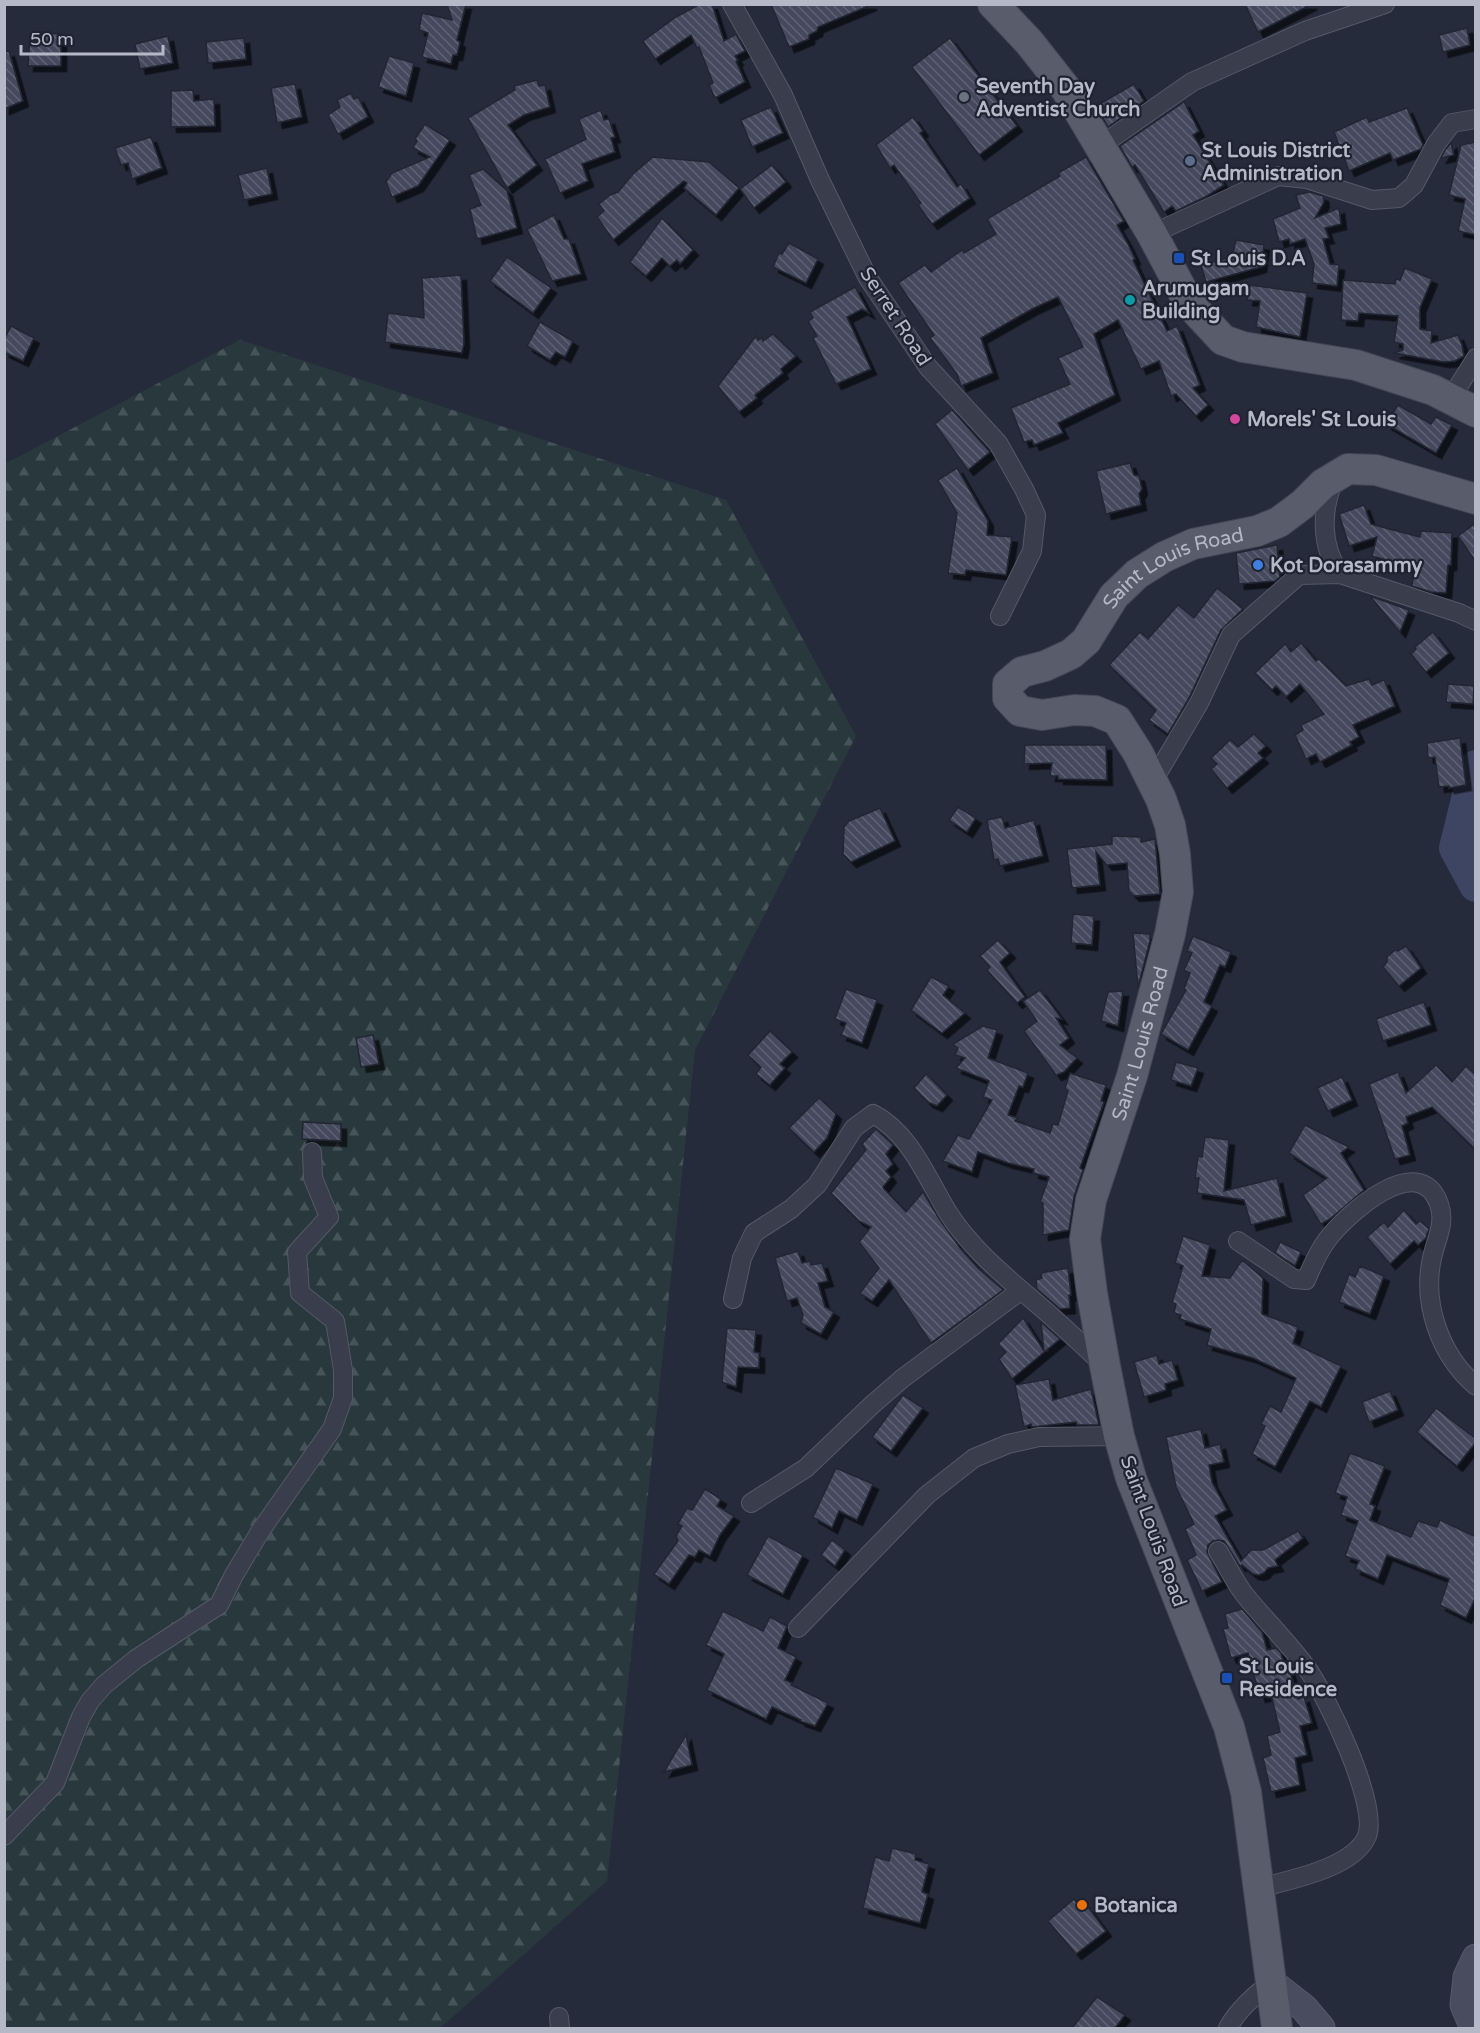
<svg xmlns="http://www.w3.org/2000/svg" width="1480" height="2033" font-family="'Varela Round',sans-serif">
<defs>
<pattern id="forest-firs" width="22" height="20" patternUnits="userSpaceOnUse" patternTransform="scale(1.5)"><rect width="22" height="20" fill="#29383d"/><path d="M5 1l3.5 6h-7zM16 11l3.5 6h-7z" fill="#465358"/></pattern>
<pattern id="building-back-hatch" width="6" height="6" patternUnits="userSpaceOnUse" patternTransform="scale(1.5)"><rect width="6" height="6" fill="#454a5d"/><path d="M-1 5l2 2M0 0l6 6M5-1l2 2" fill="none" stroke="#5e6273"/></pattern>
<filter id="shadow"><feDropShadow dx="5.5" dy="5.5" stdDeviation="0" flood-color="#0009"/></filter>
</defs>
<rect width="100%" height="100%" fill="#262b3b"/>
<polygon fill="url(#forest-firs)" points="240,340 726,500 856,736 695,1050 607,1881 440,2028 5,2028 5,464"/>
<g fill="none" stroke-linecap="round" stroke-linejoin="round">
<polyline stroke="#3d4563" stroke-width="34" points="1476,767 1456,848 1476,885"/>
</g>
<g fill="url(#building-back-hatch)" stroke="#212533" stroke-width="1.5" filter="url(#shadow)">
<polygon points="447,4 466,4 457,40 460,42 457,55 453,55 451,64 422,57 428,33 419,30 422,13 452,20"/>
<polygon points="700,4 712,4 724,41 736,34 745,51 735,56 738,60 736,61 745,82 715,98 709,85 713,83 699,47 697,48 691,35 655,59 643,41 676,17"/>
<polygon points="771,4 871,4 871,5 818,27 817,31 809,35 809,39 789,47"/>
<polygon points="1245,4 1312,4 1258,32"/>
<polygon points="1467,28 1470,45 1443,52 1439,35"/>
<polygon points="40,32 61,34 61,66 28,66 30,35 39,35"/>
<polygon points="168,36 173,63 140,69 135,44"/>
<polygon points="244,38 246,59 208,63 206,42"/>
<polygon points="950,38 1017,126 979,155 912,67"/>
<polygon points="9,51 23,101 4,109 4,52"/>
<polygon points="389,56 414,63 406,96 378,87"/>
<polygon points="537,80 539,86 545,85 550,107 524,115 508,125 537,165 507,188 468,118 515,90 514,86"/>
<polygon points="295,84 302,117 277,123 271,88"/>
<polygon points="1134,84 1144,101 1108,127 1096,106"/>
<polygon points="193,90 194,101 214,99 215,126 171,127 171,91"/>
<polygon points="351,93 354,99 358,97 368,117 338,134 328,115 340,107 337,100"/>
<polygon points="1184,102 1199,131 1193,135 1224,185 1207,196 1176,211 1172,206 1164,212 1135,165 1132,167 1120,146"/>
<polygon points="771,107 783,133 752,147 741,120"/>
<polygon points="1407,108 1423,145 1421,149 1393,160 1390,153 1349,171 1334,132 1367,117 1369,122"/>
<polygon points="601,110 604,120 609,119 615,137 611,138 615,152 582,164 588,181 560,193 545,159 586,139 579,119"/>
<polygon points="913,117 923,131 920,133 957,187 961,184 970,198 932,224 918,205 921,203 894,165 890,168 876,145"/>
<polygon points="425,124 450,140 418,186 392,197 386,182 392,173 430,157 413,148 417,141 415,139"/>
<polygon points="151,137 162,168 132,179 128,163 121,165 115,148"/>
<polygon points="1476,142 1476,235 1458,231 1465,199 1449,195 1461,145"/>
<polygon points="1451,143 1454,155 1441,158 1445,150"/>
<polygon points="653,157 709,162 739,188 716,215 684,188 687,183 684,181 613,240 597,217 604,211 599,204 610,195 618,192 633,174"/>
<polygon points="1086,157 1124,221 1117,225 1128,244 1135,259 1133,260 1167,331 1177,326 1200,385 1193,388 1208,405 1196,416 1176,394 1171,396 1159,361 1141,369 1118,320 1094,334 1115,395 1058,423 1063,433 1034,445 1032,440 1024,442 1011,408 1070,384 1058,358 1083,347 1058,297 1032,309 981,338 993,373 961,386 957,374 930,338 934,335 898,283 925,265 931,272 962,250 964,253 996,234 987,219 1060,176 1058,173"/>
<polygon points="772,165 786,182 754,208 740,189"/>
<polygon points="267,168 272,194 244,200 238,175"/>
<polygon points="483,169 507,191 517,228 477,239 470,209 481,205 469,175"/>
<polygon points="1309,192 1323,196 1324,202 1315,218 1339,208 1341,224 1325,228 1329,238 1323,239 1330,264 1339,265 1337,286 1312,283 1314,264 1305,239 1290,244 1289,239 1279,242 1273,219 1300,208 1296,195"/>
<polygon points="554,215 564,239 569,239 581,274 552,281 527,229"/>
<polygon points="662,218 693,250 680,264 677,260 670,266 662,258 646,276 630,262"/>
<polygon points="1236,240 1264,245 1261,267 1206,282 1201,265 1232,257"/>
<polygon points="789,243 818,259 806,283 773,267 779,253 782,254"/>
<polygon points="507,257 551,288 533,313 490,281"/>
<polygon points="1405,268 1432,279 1420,308 1420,329 1432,331 1431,343 1458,335 1462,345 1464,356 1455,361 1444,362 1394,353 1403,350 1403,344 1394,342 1398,316 1359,313 1358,321 1341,320 1343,280 1395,284 1396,279 1400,280"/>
<polygon points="461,275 464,343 462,353 385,342 388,313 424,318 422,278"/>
<polygon points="1250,285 1307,293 1300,337 1256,327 1260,301 1247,300"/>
<polygon points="855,287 869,313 862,309 847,317 871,369 836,384 813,338 817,336 808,321 813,318 810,312"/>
<polygon points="540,322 573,341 565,357 556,352 550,360 527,346"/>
<polygon points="11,326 34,338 23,361 4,352 4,340"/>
<polygon points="773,334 796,356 781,369 783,373 755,395 757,398 739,412 718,386 756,336 758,340 762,338 763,341"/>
<polygon points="1398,405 1431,424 1436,417 1452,425 1436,453 1386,424"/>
<polygon points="952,410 990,452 968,470 935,424"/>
<polygon points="1130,463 1134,475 1139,476 1142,489 1139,494 1141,505 1106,514 1096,471"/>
<polygon points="957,468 988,521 987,535 1012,537 1006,575 966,570 965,575 948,573 957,513 938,480"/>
<polygon points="1364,505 1371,524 1420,537 1421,531 1452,533 1451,565 1448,565 1446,593 1431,592 1412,586 1414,568 1372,556 1377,537 1349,546 1339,514"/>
<polygon points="1476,523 1476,562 1458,536"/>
<polygon points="1277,545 1280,577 1275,581 1239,584 1236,553"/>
<polygon points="1217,588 1243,609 1221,630 1189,698 1168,734 1149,720 1156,710 1109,665 1140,632 1148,639 1178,605 1194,618"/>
<polygon points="1370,596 1409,610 1400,632"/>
<polygon points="1433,632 1449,653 1426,672 1411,654 1416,649 1415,647"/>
<polygon points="1301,643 1316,661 1319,659 1346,686 1369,679 1372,685 1384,680 1395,706 1353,725 1359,737 1350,742 1352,745 1320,762 1316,754 1306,759 1295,735 1303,730 1301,725 1324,714 1300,684 1286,697 1276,686 1272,690 1255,673 1285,644 1291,652"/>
<polygon points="1448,684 1474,686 1473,704 1446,702"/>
<polygon points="1254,734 1266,746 1258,753 1263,758 1227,788 1211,769 1217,764 1211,758 1230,740 1238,747"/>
<polygon points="1460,738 1466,785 1449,788 1449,786 1439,787 1435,757 1428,758 1427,743"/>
<polygon points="1025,745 1106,745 1107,780 1058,779 1058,776 1050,776 1052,763 1024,764"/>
<polygon points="958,807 976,818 967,832 949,820"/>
<polygon points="880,808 895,841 851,862 843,854 844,827 849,821"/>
<polygon points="1002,817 1005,828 1034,820 1043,856 1000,866 998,859 994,860 987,820"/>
<polygon points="1112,836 1141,837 1141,842 1155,839 1160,894 1134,896 1129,891 1127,863 1107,865 1096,852 1100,885 1072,888 1067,849 1112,844"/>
<polygon points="1073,914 1094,916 1092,945 1071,943"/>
<polygon points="1133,933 1150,934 1150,941 1138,987"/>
<polygon points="1193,936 1231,952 1225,967 1220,965 1204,1002 1212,1006 1188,1050 1161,1034 1186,990 1184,989 1190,973 1184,970 1192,953 1187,951"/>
<polygon points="998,940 1010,953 1000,962 1025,997 1017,1003 987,970 990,967 980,956"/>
<polygon points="1406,946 1421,968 1399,986 1383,967 1387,962 1387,957 1395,950 1398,951"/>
<polygon points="931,977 949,986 943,995 965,1013 942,1033 911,1010"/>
<polygon points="846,989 877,1000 862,1043 841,1035 846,1023 835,1019"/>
<polygon points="1040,990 1062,1019 1056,1018 1069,1038 1060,1045 1077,1058 1064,1072 1056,1075 1024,1031 1037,1021 1023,1001"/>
<polygon points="1123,991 1118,1026 1101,1021 1108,992"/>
<polygon points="1424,1002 1431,1025 1383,1041 1376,1019"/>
<polygon points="983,1026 997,1030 988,1058 1028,1073 1023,1087 1019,1086 1008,1115 1018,1118 1015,1121 1050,1133 1053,1124 1058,1125 1068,1091 1065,1088 1070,1073 1106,1085 1101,1101 1104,1102 1080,1168 1083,1170 1074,1197 1069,1230 1043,1235 1043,1203 1040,1202 1049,1177 1033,1173 1034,1169 1008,1163 978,1152 972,1172 943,1161 958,1135 969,1139 992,1100 983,1097 989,1081 956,1068 965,1058 955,1055 958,1048 953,1044"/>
<polygon points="770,1031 792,1052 780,1064 785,1068 770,1085 756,1074 761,1067 748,1055"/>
<polygon points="373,1035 379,1064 361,1067 356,1038"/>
<polygon points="1176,1062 1198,1068 1191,1086 1171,1080"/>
<polygon points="1436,1065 1452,1082 1466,1066 1476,1075 1476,1150 1432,1107 1406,1117 1408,1123 1402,1126 1410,1155 1395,1159 1369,1084 1398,1072 1406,1093"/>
<polygon points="926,1074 947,1095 937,1106 928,1102 914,1088"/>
<polygon points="1342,1077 1352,1100 1328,1111 1317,1088"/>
<polygon points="819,1098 836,1114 827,1138 814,1152 789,1128"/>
<polygon points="303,1122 341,1124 341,1141 302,1139"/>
<polygon points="1305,1125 1349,1147 1341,1153 1364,1190 1330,1219 1321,1224 1303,1195 1327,1178 1289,1153"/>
<polygon points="876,1129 893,1145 886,1154 893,1164 886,1171 891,1177 883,1187 884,1189 906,1212 923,1192 938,1217 960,1248 978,1268 1003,1290 931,1343 889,1280 872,1301 860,1293 879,1268 859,1242 871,1227 859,1221 831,1193 866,1150 862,1144"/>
<polygon points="1205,1137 1229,1140 1224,1191 1277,1178 1286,1216 1251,1225 1244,1200 1197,1193 1199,1178 1195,1178 1198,1156 1202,1157"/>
<polygon points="1404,1210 1416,1224 1420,1221 1429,1229 1427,1234 1426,1238 1418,1245 1414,1241 1390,1264 1367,1237 1384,1222 1388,1227"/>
<polygon points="1183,1236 1210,1245 1202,1276 1230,1278 1242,1260 1263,1278 1262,1314 1298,1327 1293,1343 1341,1366 1321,1407 1310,1401 1275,1467 1252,1454 1265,1426 1261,1424 1270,1406 1281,1412 1296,1378 1253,1358 1207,1345 1211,1329 1180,1319 1181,1315 1174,1313 1176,1304 1172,1303 1183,1266 1175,1263"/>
<polygon points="1280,1242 1301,1252 1295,1266 1275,1253"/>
<polygon points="798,1251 802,1263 810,1261 811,1265 822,1263 828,1281 818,1283 825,1307 834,1312 821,1334 801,1323 803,1315 797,1298 787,1301 775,1258"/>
<polygon points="1360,1266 1384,1276 1370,1314 1339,1302 1349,1274 1355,1277"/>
<polygon points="1068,1268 1071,1295 1069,1295 1070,1308 1060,1309 1037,1289 1036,1280 1042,1278 1041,1273"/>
<polygon points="1023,1318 1044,1351 1041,1322 1060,1339 1012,1379 999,1359 1006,1352 998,1344"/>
<polygon points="727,1328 756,1330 754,1352 759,1353 759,1368 738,1367 736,1387 722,1382"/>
<polygon points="1157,1355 1159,1364 1172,1360 1178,1380 1165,1384 1166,1390 1144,1397 1134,1362"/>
<polygon points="1049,1379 1053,1400 1091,1389 1099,1425 1077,1425 1076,1422 1032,1427 1031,1424 1024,1427 1015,1385"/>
<polygon points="1390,1391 1398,1410 1369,1422 1362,1402"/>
<polygon points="903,1395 923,1408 891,1451 872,1437"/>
<polygon points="1436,1408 1476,1439 1476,1442 1457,1466 1417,1432"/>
<polygon points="1201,1429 1205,1448 1220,1444 1224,1462 1209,1465 1212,1482 1227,1510 1215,1516 1241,1561 1251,1550 1263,1550 1298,1531 1303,1538 1275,1560 1278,1566 1268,1568 1264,1573 1259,1575 1253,1574 1242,1565 1240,1566 1224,1541 1218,1540 1213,1541 1208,1545 1207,1552 1222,1582 1202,1591 1187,1560 1196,1555 1185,1529 1194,1524 1176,1487 1166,1437"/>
<polygon points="1350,1453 1385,1466 1370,1504 1375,1506 1370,1520 1411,1537 1418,1521 1437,1527 1440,1520 1476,1537 1476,1596 1466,1618 1440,1605 1449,1579 1387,1555 1378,1579 1355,1569 1359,1561 1345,1556 1358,1521 1341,1515 1347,1497 1335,1493"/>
<polygon points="836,1468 873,1484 857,1520 839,1511 832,1528 813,1517"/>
<polygon points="705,1489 721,1499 717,1506 734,1516 720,1535 710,1556 699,1550 695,1557 689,1555 669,1584 654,1574 678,1541 676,1536 682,1526 678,1524 687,1508 692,1510"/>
<polygon points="768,1536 803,1555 783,1594 747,1575"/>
<polygon points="832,1540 845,1550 835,1566 821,1555"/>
<polygon points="1242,1609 1262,1632 1267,1650 1276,1648 1281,1653 1283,1661 1287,1661 1298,1699 1304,1697 1312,1723 1300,1726 1307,1755 1295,1758 1300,1785 1271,1792 1263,1758 1271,1755 1267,1736 1280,1732 1271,1694 1260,1697 1248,1653 1231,1658 1223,1629 1228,1628 1225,1614"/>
<polygon points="723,1611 763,1631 770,1617 787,1626 778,1648 796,1657 785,1680 792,1683 791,1685 828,1703 815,1726 800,1721 801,1720 772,1707 766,1719 707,1690 724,1654 706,1645"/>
<polygon points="686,1735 692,1765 664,1772 675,1753"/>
<polygon points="892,1848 916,1854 915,1860 929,1864 922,1892 928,1894 920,1923 863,1908 875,1857 889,1861"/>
<polygon points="1074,1899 1083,1910 1088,1907 1106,1931 1076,1954 1048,1921"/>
<polygon points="1097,1997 1125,2015 1115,2028 1072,2028"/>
</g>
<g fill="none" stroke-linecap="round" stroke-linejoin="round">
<defs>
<g id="minor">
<polyline points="732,4 783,95 820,180 868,278 928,367 998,443 1024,489 1036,515 1032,551 1000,616"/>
<polyline points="1100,146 1192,82 1305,31 1385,4"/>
<polyline points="1152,234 1278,176 1307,179 1372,200 1399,198 1414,185 1436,144 1452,123 1476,119"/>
<polyline points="1451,398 1476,358"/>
<path d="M1335,478C1321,509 1320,545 1340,574"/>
<polyline points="1153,781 1199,703 1231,635 1299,575 1340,574 1459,613 1476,621"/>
<path d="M1238,1241L1294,1279L1306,1280C1312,1266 1318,1252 1327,1240C1346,1215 1419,1148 1439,1204C1446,1223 1436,1239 1432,1258C1422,1304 1440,1355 1476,1386"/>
<path d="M733,1299L742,1258L754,1233L791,1209L817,1185L854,1128L873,1114C910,1133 927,1178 947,1211C973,1253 1015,1284 1051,1316C1069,1332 1087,1349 1105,1366"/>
<polyline points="751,1503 806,1468 873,1404 903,1378 1020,1291"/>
<path d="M1218,1551C1227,1565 1234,1581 1244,1594C1264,1619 1287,1641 1306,1667C1326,1694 1379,1804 1367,1836C1354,1868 1289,1880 1259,1888"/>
<polyline points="798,1628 927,1495 974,1458 1008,1444 1039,1437 1119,1436"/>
<polyline points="4,1836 55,1783 81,1717 90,1701 104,1685 136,1659 219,1605 234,1575 261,1530 332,1429 343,1398 343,1370 335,1321 300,1293 297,1252 329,1217 313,1178 312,1152"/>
<polyline points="559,2017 560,2028"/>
<path d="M1228,2028C1237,2011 1255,1994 1272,1983"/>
</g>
<g id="secondary">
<polyline points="1272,1983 1304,2008 1321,2028"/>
<polyline points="1474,2028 1464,2005 1467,1977 1476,1958"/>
</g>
<g id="primary">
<polyline points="993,4 1029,42 1066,89 1152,234 1184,294 1196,311 1223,340 1243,347 1356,365 1433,390 1476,412"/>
<path id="s1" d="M1277,2028L1246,1792L1229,1727L1131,1478L1119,1436L1105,1366L1092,1293L1085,1239L1091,1200L1132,1076L1170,934L1178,892L1175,854L1170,825L1161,799L1138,753L1117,720L1095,711L1074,710L1042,715L1020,711L1008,698V684L1022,672L1045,666L1071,654L1086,641L1114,596L1137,574L1164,557L1193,544L1257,531L1279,522L1303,504L1323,484L1348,469L1376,470L1476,499"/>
</g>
</defs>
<use href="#minor" stroke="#555967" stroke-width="20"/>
<use href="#secondary" stroke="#555967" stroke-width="29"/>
<use href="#primary" stroke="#434755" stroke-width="32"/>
<use href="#minor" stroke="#3a3e4c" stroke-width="18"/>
<use href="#secondary" stroke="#484c5e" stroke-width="27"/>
<use href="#primary" stroke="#585c6b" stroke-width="30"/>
</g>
<circle fill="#6b7280" stroke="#1f2331" stroke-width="2" cx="964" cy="97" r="6"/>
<circle fill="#5c6f8a" stroke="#1f2331" stroke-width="2" cx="1190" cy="161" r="6"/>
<g fill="#1a4fb4" stroke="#1f2331" stroke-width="2">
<rect x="1173" y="252" width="12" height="12" rx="3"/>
<rect x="1221" y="1672" width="12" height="12" rx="3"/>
</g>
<circle fill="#0f9aa8" stroke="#1f2331" stroke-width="2" cx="1130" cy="300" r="6"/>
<circle fill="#d1479c" stroke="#1f2331" stroke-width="2" cx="1235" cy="419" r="6"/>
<circle fill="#3f7fe0" stroke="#1f2331" stroke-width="2" cx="1258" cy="565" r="6"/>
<circle fill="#e8710a" stroke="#1f2331" stroke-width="2" cx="1082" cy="1905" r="6"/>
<g text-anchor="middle" stroke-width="4.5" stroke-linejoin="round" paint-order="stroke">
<g font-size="20" font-weight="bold" fill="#b5b9c7" stroke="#1f2331" text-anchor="start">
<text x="976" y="93">Seventh Day<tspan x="976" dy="23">Adventist Church</tspan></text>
<text x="1202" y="157">St Louis District<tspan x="1202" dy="23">Administration</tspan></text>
<text x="1191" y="265">St Louis D.A</text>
<text x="1142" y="295">Arumugam<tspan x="1142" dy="23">Building</tspan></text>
<text x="1247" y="426">Morels' St Louis</text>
<text x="1270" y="572">Kot Dorasammy</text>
<text x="1239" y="1673">St Louis<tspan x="1239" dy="23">Residence</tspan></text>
<text x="1094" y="1912">Botanica</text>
</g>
<g font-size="20" fill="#b5b9c7" stroke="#1f2331">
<text transform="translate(896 316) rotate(57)" y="7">Serret Road</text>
<text dy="7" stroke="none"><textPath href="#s1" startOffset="1704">Saint Louis Road</textPath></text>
<text dy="7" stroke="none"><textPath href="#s1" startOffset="1020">Saint Louis Road</textPath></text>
<text transform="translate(1154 1531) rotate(70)" y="7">Saint Louis Road</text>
</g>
</g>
<rect width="1480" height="2033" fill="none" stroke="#b5b9c7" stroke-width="12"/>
<path d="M21 45v9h142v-9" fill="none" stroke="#b5b9c7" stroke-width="3"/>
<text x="30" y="45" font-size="18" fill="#b5b9c7" stroke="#1f2331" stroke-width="4.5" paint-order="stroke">50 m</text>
</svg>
